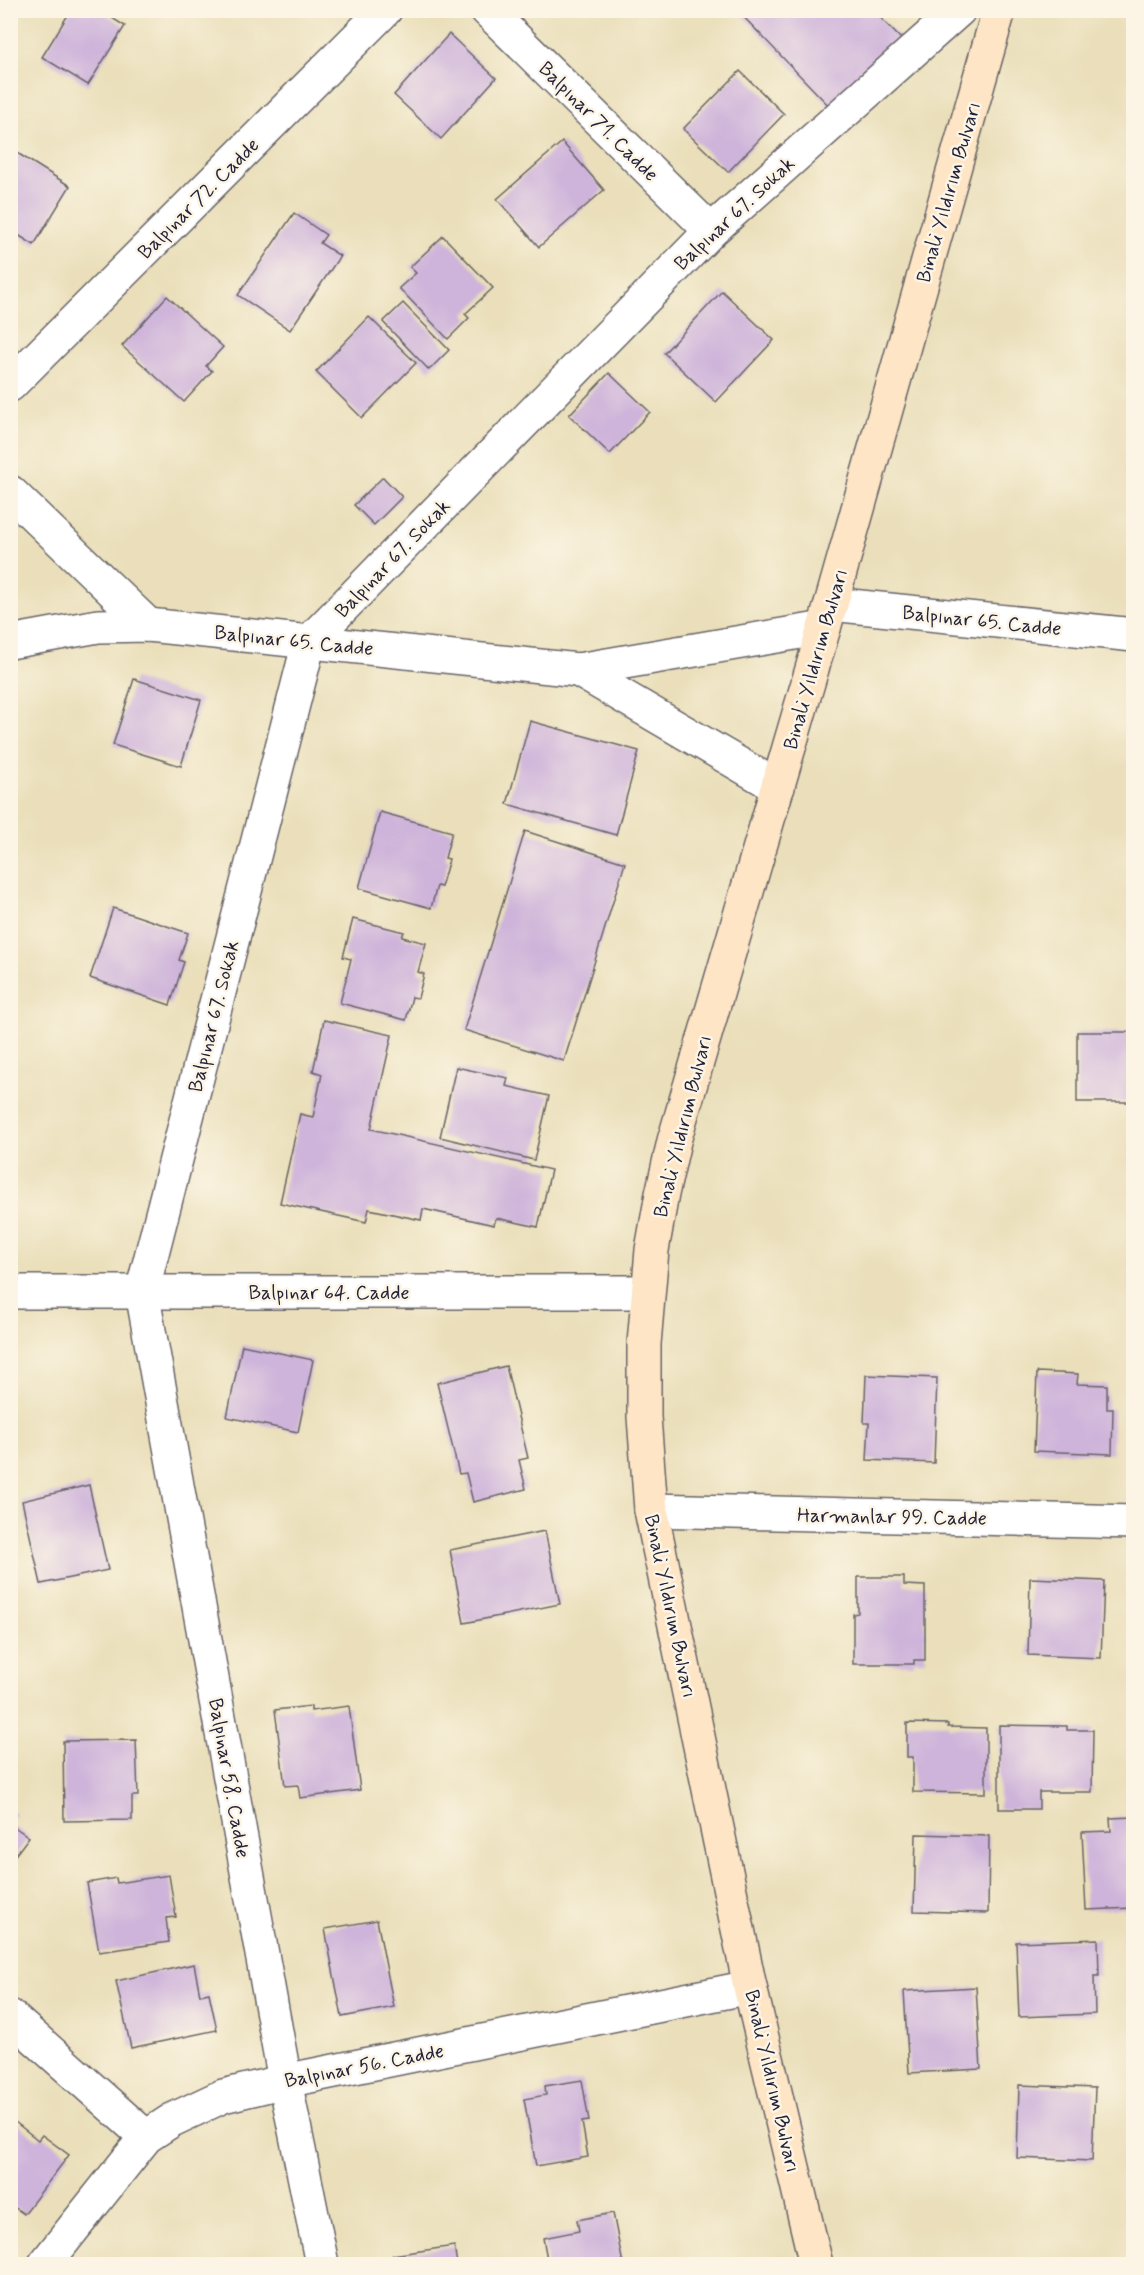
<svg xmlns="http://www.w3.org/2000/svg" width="1144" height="2275" font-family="Mynerve,sans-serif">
<rect width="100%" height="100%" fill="#fcf5e5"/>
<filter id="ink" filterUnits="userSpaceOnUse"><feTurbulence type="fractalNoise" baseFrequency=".0167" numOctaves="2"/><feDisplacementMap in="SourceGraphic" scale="12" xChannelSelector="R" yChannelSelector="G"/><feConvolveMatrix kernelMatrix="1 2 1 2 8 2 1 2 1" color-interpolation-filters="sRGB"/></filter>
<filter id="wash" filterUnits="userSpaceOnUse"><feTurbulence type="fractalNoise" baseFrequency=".008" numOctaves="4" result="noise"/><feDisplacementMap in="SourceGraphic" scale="24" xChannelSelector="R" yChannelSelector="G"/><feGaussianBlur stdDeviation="1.35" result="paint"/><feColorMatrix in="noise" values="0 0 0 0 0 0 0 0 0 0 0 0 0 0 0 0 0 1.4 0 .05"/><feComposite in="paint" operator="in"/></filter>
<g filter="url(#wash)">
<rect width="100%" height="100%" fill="#eadfba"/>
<g id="blocks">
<g fill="#ceb3da">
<polygon points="71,10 99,10 125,26 88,85 42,57"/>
<polygon points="737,10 873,10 901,39 831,108"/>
<polygon points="449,34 496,78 441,139 394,95"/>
<polygon points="740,71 784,114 728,172 683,129"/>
<polygon points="562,142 604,190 539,247 497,199"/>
<polygon points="14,151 70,186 34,245 10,230 10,157"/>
<polygon points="294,213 326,235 320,243 340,256 290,330 238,295"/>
<polygon points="443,236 493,288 465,314 469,318 448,339 399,288 416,273 410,267"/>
<polygon points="722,291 774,340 716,402 664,353"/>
<polygon points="167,296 223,347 206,366 212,371 184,402 122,346"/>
<polygon points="403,303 449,350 429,370 383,322"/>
<polygon points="369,317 416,363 362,418 316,372"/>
<polygon points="609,373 650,412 610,454 569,415"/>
<polygon points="383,477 402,497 374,525 354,505"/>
<polygon points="134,679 201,700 181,766 113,745"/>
<polygon points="530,721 639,751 616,835 507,804"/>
<polygon points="380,812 452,832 445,858 449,859 441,887 437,886 431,908 359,888"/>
<polygon points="525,831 625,863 564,1061 464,1030"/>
<polygon points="113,908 188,933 179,960 184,962 170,1005 90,978"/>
<polygon points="353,919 404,932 402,937 426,943 418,972 424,974 418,998 412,997 406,1020 340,1003 351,959 343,957"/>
<polygon points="324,1020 392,1035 371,1129 551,1170 538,1227 496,1218 494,1225 423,1209 421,1220 369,1209 366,1222 280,1203 300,1114 313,1117 322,1074 313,1071"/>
<rect x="1077" y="1032" width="57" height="70"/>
<polygon points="456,1067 508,1078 506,1086 549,1096 534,1160 440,1137"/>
<polygon points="242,1345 313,1360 298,1432 227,1417"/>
<polygon points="506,1366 528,1458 519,1460 526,1489 473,1502 466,1473 459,1474 437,1383"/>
<polygon points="1037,1372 1078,1374 1077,1384 1107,1385 1107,1409 1113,1409 1112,1454 1034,1451"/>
<polygon points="866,1375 937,1378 934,1463 867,1460 869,1423 864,1423"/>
<polygon points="89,1485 108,1570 41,1584 22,1501"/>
<polygon points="545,1531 560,1604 464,1623 450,1550"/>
<polygon points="858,1577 904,1577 904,1585 925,1586 925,1660 914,1660 914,1664 853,1664 853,1614 858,1613"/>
<polygon points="1030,1578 1104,1581 1101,1658 1028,1655"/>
<polygon points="311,1706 311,1711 349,1706 360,1790 300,1798 298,1785 285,1786 275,1710"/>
<polygon points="907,1723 948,1724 948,1727 986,1728 986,1793 913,1792 913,1757 907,1757"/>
<polygon points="999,1725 1067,1726 1067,1730 1093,1730 1092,1792 1039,1792 1039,1809 999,1809"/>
<polygon points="136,1740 138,1796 132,1796 132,1820 64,1821 63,1741"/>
<polygon points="10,1810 16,1814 10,1822"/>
<polygon points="1134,1817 1134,1908 1086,1910 1082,1832 1111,1831 1110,1818"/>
<polygon points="10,1824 29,1837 10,1862"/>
<polygon points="916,1834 989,1836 988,1913 914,1911"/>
<polygon points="169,1875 176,1917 166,1918 169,1942 99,1952 87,1883 116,1878 117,1883"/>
<polygon points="377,1920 394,2007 342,2017 325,1929"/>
<polygon points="1098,1939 1099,1976 1094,1976 1095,2014 1019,2017 1016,1942"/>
<polygon points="194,1964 200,1995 209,1993 217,2030 131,2048 116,1981"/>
<polygon points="976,1987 981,2069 909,2073 904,1991"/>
<polygon points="582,2080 589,2121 582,2122 588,2157 536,2166 524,2099 546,2095 545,2086"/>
<polygon points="1019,2085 1095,2088 1092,2161 1017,2158"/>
<polygon points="10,2118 38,2140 42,2135 69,2155 24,2214 10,2204"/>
<polygon points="613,2213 623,2264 548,2264 543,2238 579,2231 577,2220"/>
<polygon points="454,2246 457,2264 394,2264 393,2255"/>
</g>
</g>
</g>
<g filter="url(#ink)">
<use href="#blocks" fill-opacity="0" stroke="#686467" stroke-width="1.5"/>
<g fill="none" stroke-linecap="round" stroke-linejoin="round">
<defs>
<g id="minor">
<polyline points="487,10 711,231"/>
<polyline points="10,385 385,10"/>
<polyline points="10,492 148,625"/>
<polyline points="831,604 1134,635"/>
<polyline points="10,642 98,626 148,625 578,670 824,628"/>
<polyline points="578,670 778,787"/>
<polyline points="651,1510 1134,1522"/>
<polyline points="10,2016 146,2137"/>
<polyline points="45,2264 146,2137 172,2120 223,2096 285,2081 750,1987"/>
<polyline points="322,2264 285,2081 142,1292 309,642 711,231 959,10"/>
</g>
<polyline id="tertiary" points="10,1292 647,1292"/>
<polyline id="secondary" points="816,2264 750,1987 651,1510 644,1417 644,1344 652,1250 662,1194 674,1141 831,604 999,10"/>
</defs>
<use href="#minor" stroke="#686467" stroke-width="36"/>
<use href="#tertiary" stroke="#686467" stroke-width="36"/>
<use href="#secondary" stroke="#686467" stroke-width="36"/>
<use href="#minor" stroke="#fff" stroke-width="33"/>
<use href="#tertiary" stroke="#fff" stroke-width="33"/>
<use href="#secondary" stroke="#fde5c5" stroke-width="33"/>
</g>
</g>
<g text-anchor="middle" stroke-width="5" stroke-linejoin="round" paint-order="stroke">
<g font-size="20" fill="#22223b" stroke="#fcf5e5">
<text transform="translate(599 121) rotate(45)" y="7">Balpınar 71. Cadde</text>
<text transform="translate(948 192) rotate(-74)" y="7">Binali Yıldırım Bulvarı</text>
<text transform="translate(198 198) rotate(-45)" y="7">Balpınar 72. Cadde</text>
<text transform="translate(734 213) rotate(-43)" y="7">Balpınar 67. Sokak</text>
<text transform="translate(392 558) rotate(-46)" y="7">Balpınar 67. Sokak</text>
<text transform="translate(982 620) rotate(6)" y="7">Balpınar 65. Cadde</text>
<text transform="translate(294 640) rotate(6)" y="7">Balpınar 65. Cadde</text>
<text transform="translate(815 659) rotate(-74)" y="7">Binali Yıldırım Bulvarı</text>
<text transform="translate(213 1016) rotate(-76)" y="7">Balpınar 67. Sokak</text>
<text transform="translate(682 1126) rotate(-76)" y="7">Binali Yıldırım Bulvarı</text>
<text x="329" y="1299">Balpınar 64. Cadde</text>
<text transform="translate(892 1516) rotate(1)" y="7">Harmanlar 99. Cadde</text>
<text transform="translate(671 1606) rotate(78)" y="7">Binali Yıldırım Bulvarı</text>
<text transform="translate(230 1778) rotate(80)" y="7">Balpınar 58. Cadde</text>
<text transform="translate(364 2065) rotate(-11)" y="7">Balpınar 56. Cadde</text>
<text transform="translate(773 2081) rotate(77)" y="7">Binali Yıldırım Bulvarı</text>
</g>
</g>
<rect width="1144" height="2275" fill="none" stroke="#fcf5e5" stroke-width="36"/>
</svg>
